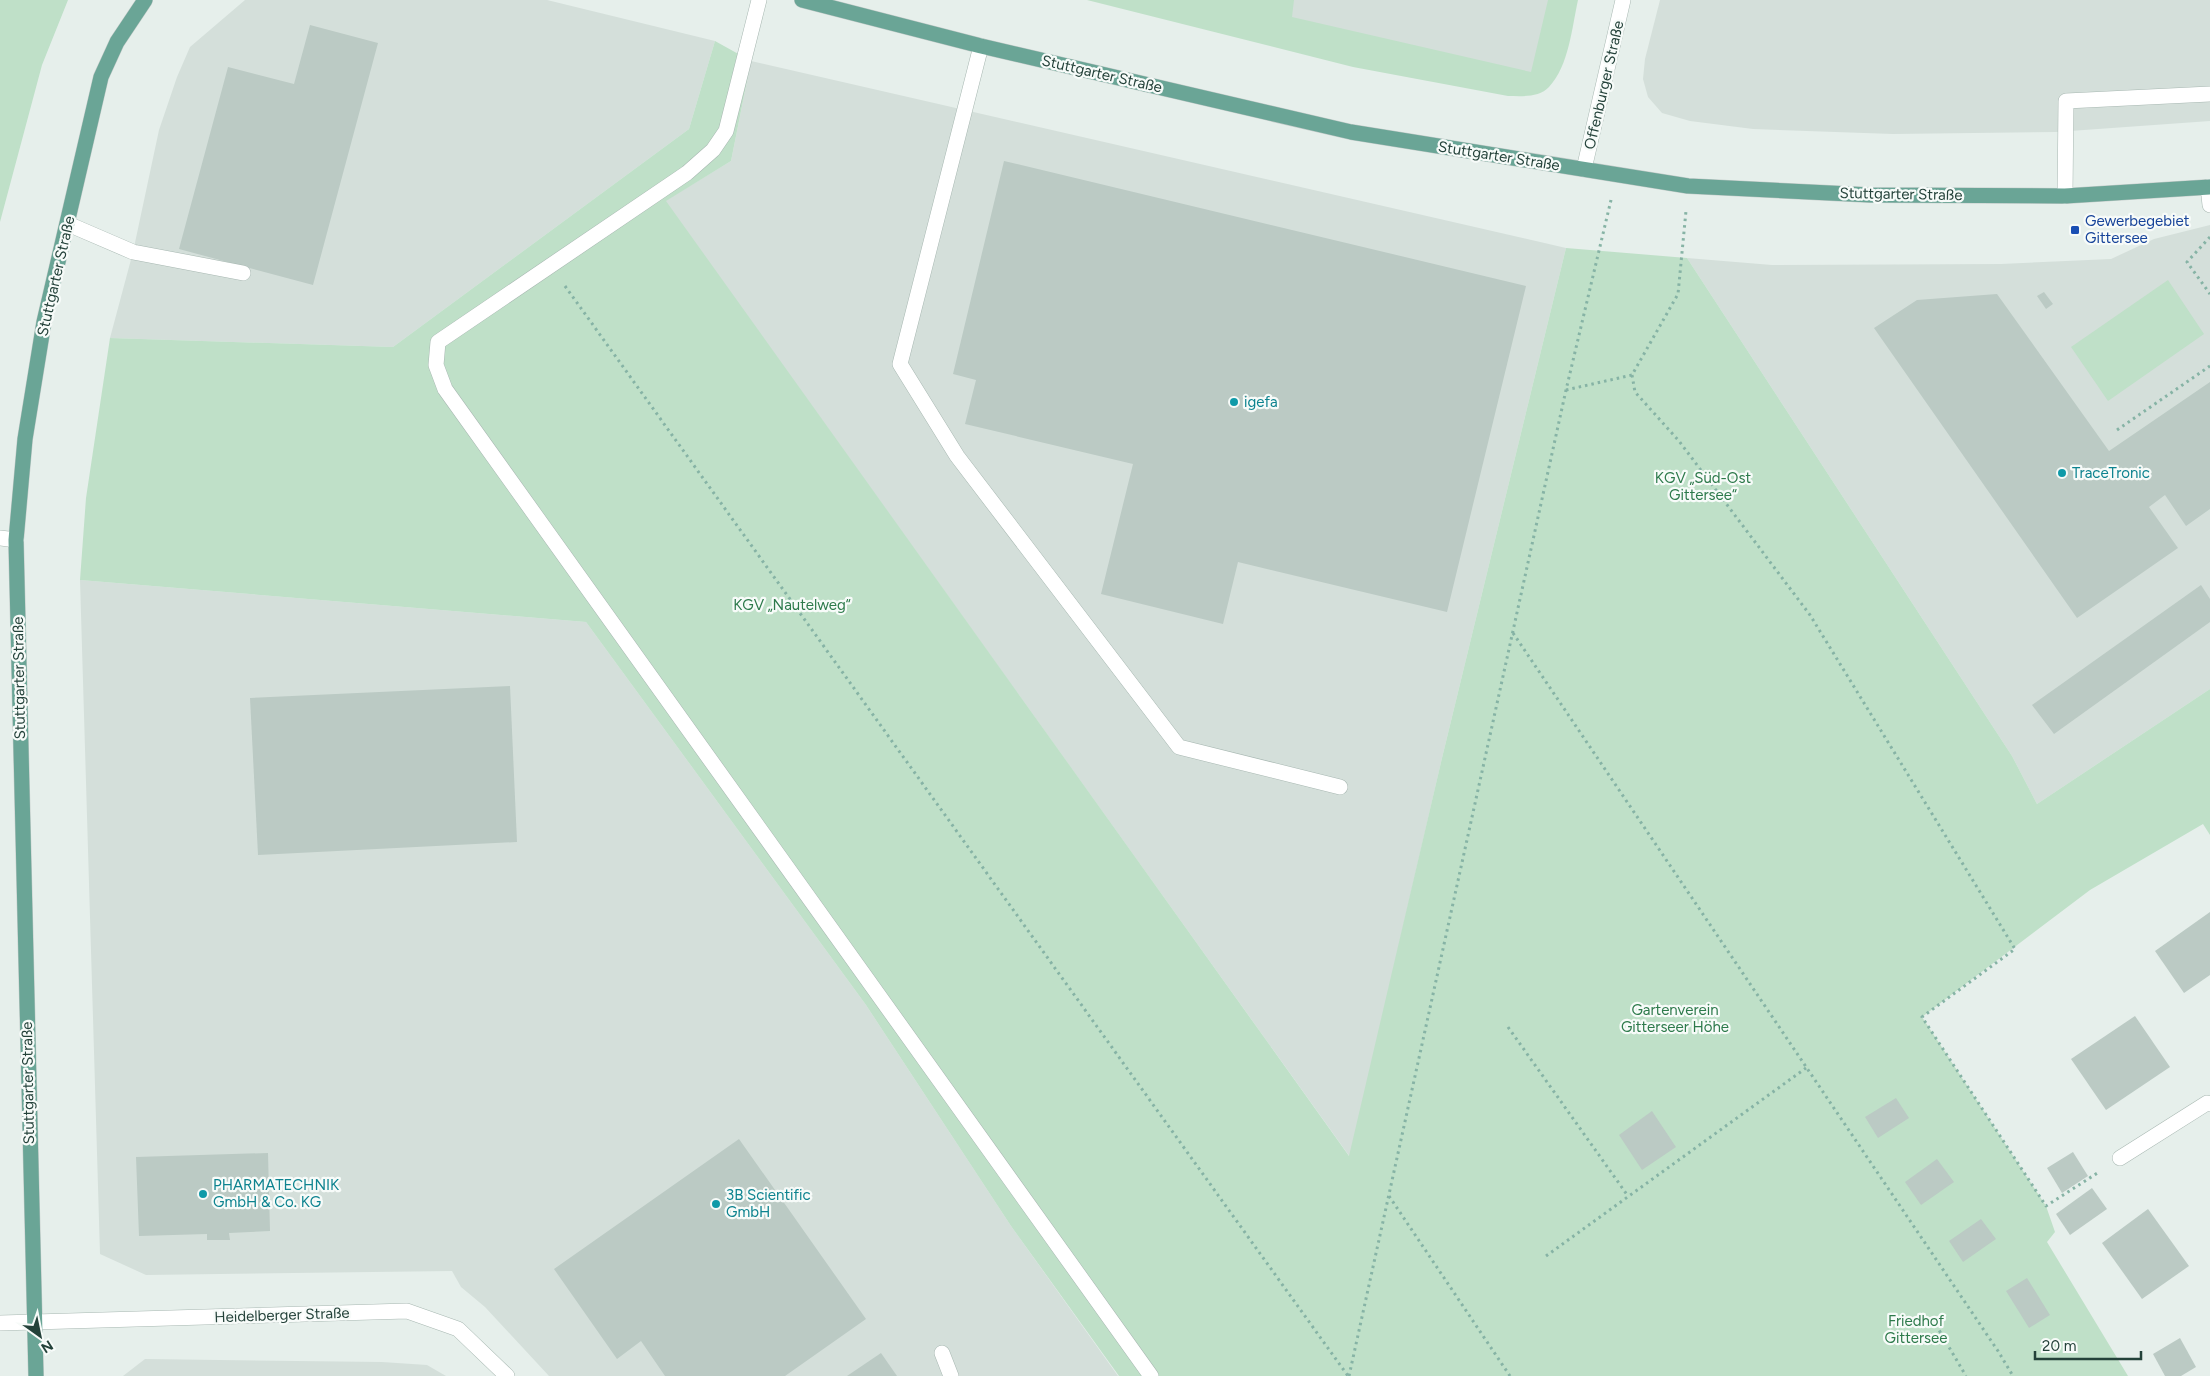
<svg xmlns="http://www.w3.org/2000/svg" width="2210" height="1376" font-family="Figtree,sans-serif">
<rect width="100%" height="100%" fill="#e6efeb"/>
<g fill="#d4dfda">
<polygon points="245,0 547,0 715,41 689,129 393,347 110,338 133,252 159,130 177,77 190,47"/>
<polygon points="1195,0 1575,0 1561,58 1528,76"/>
<polygon points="1660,0 2210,0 2210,121 2056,132 1893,134 1753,129 1690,121 1662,113 1648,97 1643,79 1645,59"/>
<polygon points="751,61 1566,248 1442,758 1350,1157 665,201 731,161"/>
<polygon points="2210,225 2210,689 2037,804 2012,756 1687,258 1772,265 2001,264 2111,259 2154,239"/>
<polygon points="80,580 586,622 866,1005 1011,1226 1118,1376 549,1376 485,1307 461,1287 452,1271 146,1275 100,1254"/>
<polygon points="145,1359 382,1362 427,1365 446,1376 123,1376"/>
</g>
<g fill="#bfe0c8">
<polygon points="0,0 68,0 42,65 0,222"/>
<path d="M1087,0H1294L1292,17L1531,72L1548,0H1578C1572,27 1569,66 1549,87C1539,98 1521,96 1508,96L1353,67Z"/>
<polygon points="715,41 751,61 731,161 666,201 1349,1156 1442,758 1566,248 1687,258 2012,756 2037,804 2210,689 2210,835 2203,824 2090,890 1922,1017 2046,1206 2055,1232 2047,1242 2128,1376 1119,1376 1011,1226 866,1005 586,622 80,580 86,498 110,338 393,347 689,129"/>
<polygon points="2168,280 2204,334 2108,401 2071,347"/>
</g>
<g fill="#bbcac4">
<polygon points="310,25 378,43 313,285 179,249 228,67 294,84"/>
<polygon points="1004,161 1526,286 1447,612 1238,562 1223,624 1101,594 1133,464 965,424 976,380 953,374"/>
<polygon points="2044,292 2053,304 2046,309 2037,296"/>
<polygon points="1997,294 2109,451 2210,382 2210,509 2186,526 2165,495 2149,507 2178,548 2077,618 1874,328 1917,300"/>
<polygon points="2201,585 2210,599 2210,622 2054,734 2032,705"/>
<polygon points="510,686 517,842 258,855 250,698"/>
<polygon points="2210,912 2210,975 2184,993 2155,951"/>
<polygon points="2135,1016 2170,1067 2106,1110 2071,1059"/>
<polygon points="1896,1098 1909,1118 1878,1138 1865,1117"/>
<polygon points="1652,1111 1676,1147 1642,1170 1619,1135"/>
<polygon points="739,1139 866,1319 785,1376 665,1376 641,1341 617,1359 554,1269"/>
<polygon points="2073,1152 2088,1176 2062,1193 2047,1168"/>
<polygon points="268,1153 270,1231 229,1233 230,1240 207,1240 207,1234 139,1236 136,1157"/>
<polygon points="1937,1159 1954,1182 1921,1205 1905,1182"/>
<polygon points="2092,1188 2107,1209 2070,1235 2056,1214"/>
<polygon points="2148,1209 2189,1266 2142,1299 2102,1243"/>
<polygon points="1981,1219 1996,1239 1963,1262 1949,1241"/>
<polygon points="2027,1278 2050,1315 2029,1328 2006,1291"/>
<polygon points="2180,1338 2196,1367 2181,1376 2165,1376 2153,1354"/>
<polygon points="881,1353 897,1376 847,1376"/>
</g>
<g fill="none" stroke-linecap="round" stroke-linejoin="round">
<defs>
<g id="minor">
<polyline points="759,0 726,131 713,150 687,173 438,342 436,365 445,389 1151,1376"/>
<polyline points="981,46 900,364 957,456 1179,747 1340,787"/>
<polyline points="1584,169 1623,0"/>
<polyline points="2208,187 2210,205"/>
<polyline points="2065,196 2066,101 2210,94"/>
<polyline points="68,224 133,252 243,273"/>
<polyline points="0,538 16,540"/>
<polyline points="2120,1158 2207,1103 2210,1104"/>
<polyline points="0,1323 407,1311 458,1329 507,1376"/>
<polyline points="942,1353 951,1376"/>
</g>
<g id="major">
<polyline points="802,0 981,46 1351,132 1688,186 1871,195 2065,196 2210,187"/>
<polyline points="36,1376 16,540 25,439 44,322 101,77 117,42 145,0"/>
</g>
</defs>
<use href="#minor" stroke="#a8b8b2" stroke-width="16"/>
<use href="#major" stroke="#c2cac8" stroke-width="16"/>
<g stroke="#86b3a5" stroke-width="3" stroke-dasharray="2.5 4" stroke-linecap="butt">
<polyline points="2210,237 2187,262 2210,294"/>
<polyline points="565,286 1348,1376"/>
<polyline points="1632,375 1635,392 1679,441 1810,615 2015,949 1922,1017 2046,1206 2099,1172"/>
<polyline points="1566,390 1632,375 1678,294 1686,211"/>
<polyline points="2117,430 2210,366"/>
<polyline points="1513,633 1998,1351 2013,1376"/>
<polyline points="1508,1027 1628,1196"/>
<polyline points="1389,1196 1510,1376"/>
<polyline points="1546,1256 1806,1068"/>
<polyline points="1936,1325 1966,1376"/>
<polyline points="1349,1376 1566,390 1611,200"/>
</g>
<use href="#minor" stroke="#fff" stroke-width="15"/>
<use href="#major" stroke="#6aa596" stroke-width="15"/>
</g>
<rect fill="#1a4fb4" stroke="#f7fbf9" stroke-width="2" x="2070" y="225" width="10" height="10" rx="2.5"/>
<g fill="#0f9aa8" stroke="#f7fbf9" stroke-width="2">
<circle cx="1234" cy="402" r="5"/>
<circle cx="2062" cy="473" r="5"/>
<circle cx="203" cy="1194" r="5"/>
<circle cx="716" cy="1204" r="5"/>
</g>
<g text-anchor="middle" stroke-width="4.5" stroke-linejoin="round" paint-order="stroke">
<g font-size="15" fill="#24423a" stroke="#f7fbf9">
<text transform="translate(1102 74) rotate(13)" y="5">Stuttgarter Straße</text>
<text transform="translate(1604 85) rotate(-77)" y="5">Offenburger Straße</text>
<text transform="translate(1499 156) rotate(9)" y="5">Stuttgarter Straße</text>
<text transform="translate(1901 194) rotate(1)" y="5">Stuttgarter Straße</text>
<text transform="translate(56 276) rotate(-77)" y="5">Stuttgarter Straße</text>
<text transform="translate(19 678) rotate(-91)" y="5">Stuttgarter Straße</text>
<text transform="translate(28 1083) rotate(-91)" y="5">Stuttgarter Straße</text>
<text transform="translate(282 1315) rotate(-2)" y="5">Heidelberger Straße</text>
</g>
<g font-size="15" fill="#164399" stroke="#f7fbf9" text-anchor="start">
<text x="2085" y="226">Gewerbegebiet<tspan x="2085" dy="17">Gittersee</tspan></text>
</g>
<g font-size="15" fill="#0d838f" stroke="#f7fbf9" text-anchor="start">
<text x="1244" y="407">igefa</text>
<text x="2072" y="478">TraceTronic</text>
<text x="213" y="1190">PHARMATECHNIK<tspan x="213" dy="17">GmbH &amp; Co. KG</tspan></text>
<text x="726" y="1200">3B Scientific<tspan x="726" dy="17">GmbH</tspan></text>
</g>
<g font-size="15" fill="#2d7a4b" stroke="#f7fbf9">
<text x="1703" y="483">KGV „Süd-Ost<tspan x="1703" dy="17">Gittersee“</tspan></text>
<text x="792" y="610">KGV „Nautelweg“</text>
<text x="1675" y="1015">Gartenverein<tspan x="1675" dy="17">Gitterseer Höhe</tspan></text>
<text x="1916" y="1326">Friedhof<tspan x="1916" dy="17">Gittersee</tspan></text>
</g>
</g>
<g transform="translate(40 1336) rotate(147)" stroke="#f7fbf9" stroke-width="4" paint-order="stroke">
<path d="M0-4L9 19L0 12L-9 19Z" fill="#24423a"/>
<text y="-8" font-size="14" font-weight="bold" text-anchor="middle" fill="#24423a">N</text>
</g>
<path d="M2035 1351v8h106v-8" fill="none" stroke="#24423a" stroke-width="2.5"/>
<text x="2042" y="1351" font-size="15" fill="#24423a" stroke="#f7fbf9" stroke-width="4" paint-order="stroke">20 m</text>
</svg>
